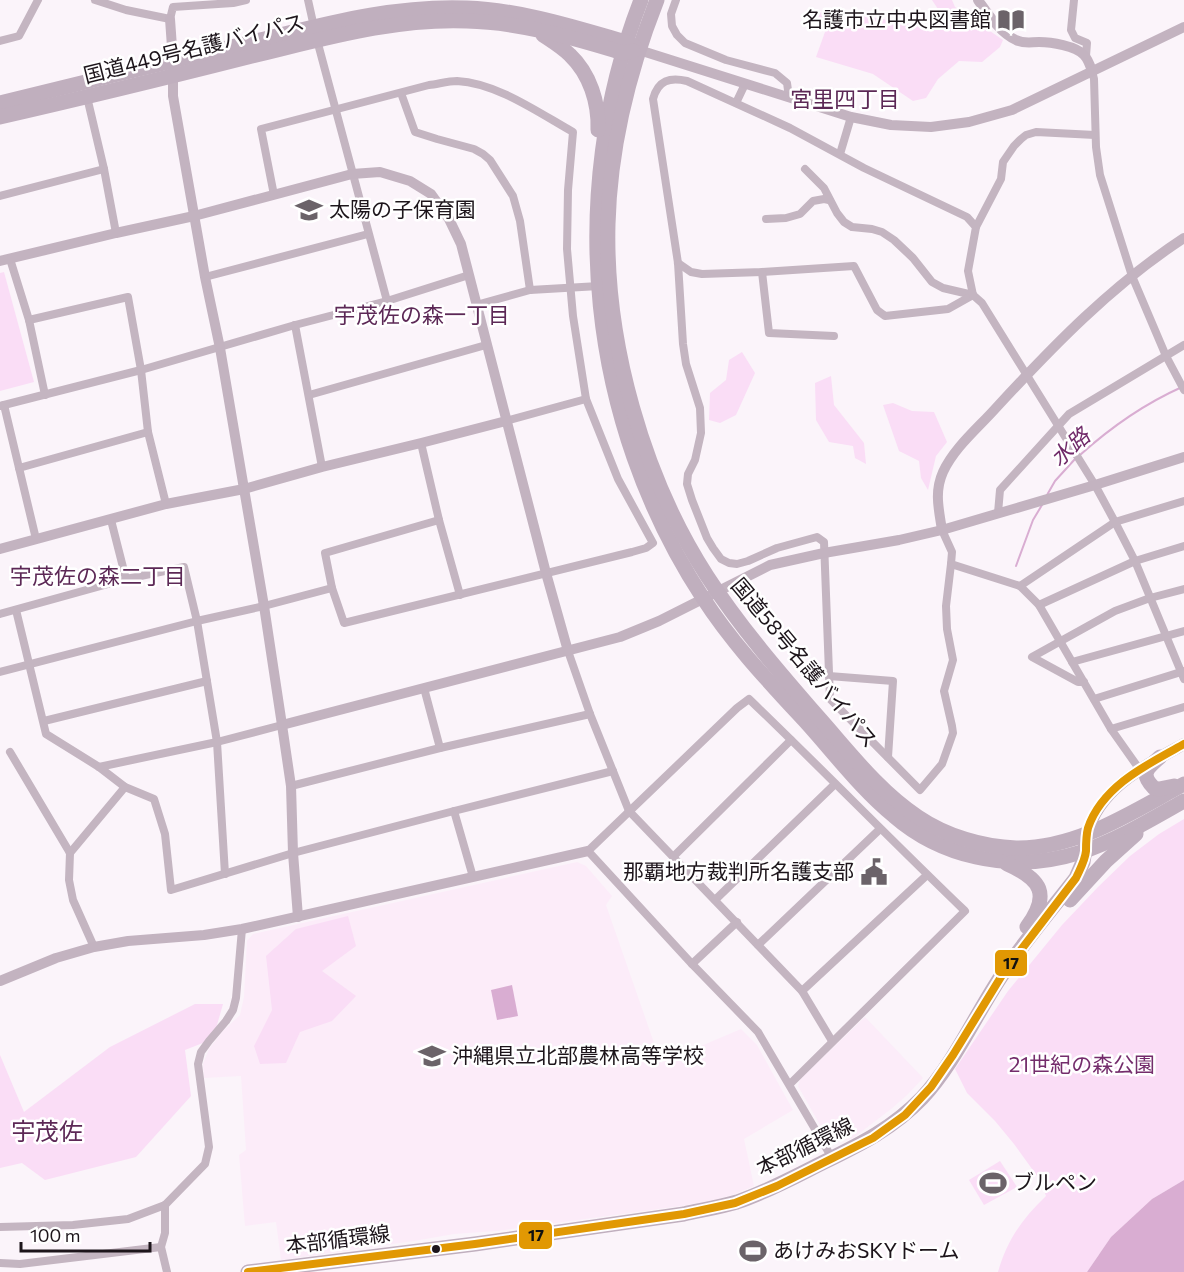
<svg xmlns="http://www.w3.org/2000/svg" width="1184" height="1272" font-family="Commissioner,'Noto Sans JP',sans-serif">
<rect width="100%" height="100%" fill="#fbf4fa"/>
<g fill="#fcecf9">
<polygon points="577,862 586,866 612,896 606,905 661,1063 741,1029 757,1045 793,1110 744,1139 754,1186 735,1194 714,1200 681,1206 497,1231 454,1234 414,1241 281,1260 276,1222 245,1226 239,1155 246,1150 241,1076 204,1078 203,1064 209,1049 222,1032 240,1015 244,997 247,941 253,934"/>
<polygon points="865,1017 923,1078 907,1095 891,1109 853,1138 837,1142 828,1139 798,1086 800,1079"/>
</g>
<g fill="#faddf6">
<polygon points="932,0 952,0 955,7 1003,40 1000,47 982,62 959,61 938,79 926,98 913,101 873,74 816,57 825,32 812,15 831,9 924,27 944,18"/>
<polygon points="4,272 34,382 0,391 0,273"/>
<polygon points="742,352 755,373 736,415 720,423 709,420 710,393 726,380 729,360"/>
<polygon points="831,376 834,405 864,443 866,464 855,458 853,446 829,442 816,420 815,383"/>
<polygon points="893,403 912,411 934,412 947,442 936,456 928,490 921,478 919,461 899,451 883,405"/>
<path d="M1184,819V1180L1152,1199L1111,1237L1087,1272H998C1007,1240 1022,1219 1046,1196L1040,1180L1014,1144L995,1121L967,1093L955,1069L1008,991L1062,925L1098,887L1130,856L1159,834Z"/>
<polygon points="348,916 356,946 322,971 356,996 332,1021 300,1032 286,1063 260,1064 254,1046 272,1010 266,956 296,929"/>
<polygon points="195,1004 223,1004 213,1039 185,1050 191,1096 136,1157 45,1180 22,1163 0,1168 0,1055 24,1112 110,1047"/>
<polygon points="1000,1161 1017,1187 984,1205 969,1180"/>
</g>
<g fill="#d9add2">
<polygon points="512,985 518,1016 497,1020 491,990"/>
<polygon points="1184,1180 1184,1272 1087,1272 1111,1237 1152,1199"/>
</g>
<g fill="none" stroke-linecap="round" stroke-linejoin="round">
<g stroke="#d9add2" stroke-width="2">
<path d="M1080,455C1110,428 1144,404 1182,387"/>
<polyline points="1047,495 1055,481 1075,459"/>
<polyline points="1016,566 1033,520 1042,505"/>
</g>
<g stroke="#c4b5c1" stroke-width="8">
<polyline points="95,0 126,10 170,19 173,7 233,3 246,0"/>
<polyline points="308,0 314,27"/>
<polyline points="676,0 671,14 672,26 677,35 685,43 726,60 775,73 787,83 788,90 788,97"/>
<polyline points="1074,0 1071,30 1075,38 1087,43 1086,56"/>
<polyline points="317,40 387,301"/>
<polyline points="0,41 19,36 38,0"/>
<polyline points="1092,71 1094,79 1096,147 1100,175 1132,276 1166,356 1184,390"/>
<polyline points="401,93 415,132 437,139 474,149 483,154 490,160 513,196 520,221 530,290"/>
<polyline points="87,97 104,169 116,233"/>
<polyline points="736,103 745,84"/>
<polyline points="840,154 851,117"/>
<polyline points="805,169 824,188 837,213 844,222 852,227 872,229 882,232 894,240 913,258 932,282 943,288 973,295"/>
<path d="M274,195L261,129L429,85C438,84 448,81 457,81C497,83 539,113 573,132L568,190L567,249L573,316L586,399L618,479L653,543L646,548L632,552L344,623L332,588L325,553L439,520"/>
<polyline points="0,196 104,169"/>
<polyline points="766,219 786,218 800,214 813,201 824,199 829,200"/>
<polyline points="976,227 1001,179 1003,162 1014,146 1021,139 1026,135 1036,132 1095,135"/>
<polyline points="10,259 29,320 45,395"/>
<polyline points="678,263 691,272 702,274 762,272 854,266 877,310 885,316 948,309 973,295"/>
<polyline points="762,272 769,333 834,336"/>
<polyline points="205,277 368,234"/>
<polyline points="476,305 530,290 599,286"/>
<polyline points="29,320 128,297 141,370 148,432 166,504"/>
<polyline points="295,325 322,467"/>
<polyline points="309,395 486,345"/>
<polyline points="4,405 36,539"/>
<polyline points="0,406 141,370 295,325 387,301 469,275"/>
<polyline points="506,421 586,399"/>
<polyline points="421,443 439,520 460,595"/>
<polyline points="19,468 148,432"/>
<polyline points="998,513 1000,490 1069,414 1184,345"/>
<polyline points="111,520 126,579"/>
<polyline points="942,530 952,552 951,564 1020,586 1039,605 1111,729 1140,770"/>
<path d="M951,564L946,606L947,629L953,660L944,691L952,726L953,733L942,764L920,790L830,699L824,542L817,537L777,548L748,561L737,564L729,563L721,559L713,548L707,538L692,500L687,484L688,474L695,460L701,433L700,408L686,364L683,344L678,263L653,99C658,80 670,77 687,81L790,128L864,168L967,217L976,227L968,271L973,295L982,303L1095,485L1115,522L1135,561L1184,679"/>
<polyline points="1020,586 1115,522 1184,501"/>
<polyline points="1039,605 1135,561 1184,546"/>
<polyline points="16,610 46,734 99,767 125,787 154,799 165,834 171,890 293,853 454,811 613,771"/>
<polyline points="0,614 126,579 184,567 197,621 217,742 225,874"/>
<polyline points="568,651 590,714 629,811 802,991 832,1041"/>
<polyline points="1072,662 1184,631"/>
<polyline points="0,672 197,621 264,606 332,588"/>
<polyline points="829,676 893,681 888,757"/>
<polyline points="1084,682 1078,682 1032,657 1115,611 1150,598 1184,589"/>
<polyline points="424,688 440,748"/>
<polyline points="1094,699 1184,671"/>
<polyline points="44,721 207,681"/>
<polyline points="1111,729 1184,707"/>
<polyline points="10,752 70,853 69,880 73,900 94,947"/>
<polyline points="99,767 217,742 282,725"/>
<polyline points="291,786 440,748 590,714"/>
<polyline points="454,811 473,877"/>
<polyline points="70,853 125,787"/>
<polyline points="674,856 791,740"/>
<polyline points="715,900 835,784"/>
<polyline points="758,945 880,829"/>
<polyline points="692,964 737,922"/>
<polyline points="802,991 927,875"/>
<path d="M790,1084L965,911C892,841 822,769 749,699L737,708L588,851L692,964L758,1032L832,1158"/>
<polyline points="165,1205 165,1233 161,1247 167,1272"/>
<polyline points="0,1227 73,1225 128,1219 165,1205 205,1164 209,1147 198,1064 201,1052 209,1041 226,1021 233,1010 236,998 242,929"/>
<polyline points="0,1263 20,1264 161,1247"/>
</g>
<g stroke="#c3b3c0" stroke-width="10">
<path d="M978,0C988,14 1000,33 1016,40C1024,44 1031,42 1039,42C1051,42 1076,46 1084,55C1088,59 1090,65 1092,71"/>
<polyline points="170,19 173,61 173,96 205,277 220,348 264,606 282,725 291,786 293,853 298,917"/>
<polyline points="639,50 851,117 891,125 931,127 969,122 1012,110 1184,27"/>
<polyline points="0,261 116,233 194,216 352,174 380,172 410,181 431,194 449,219 461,244 546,573 568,651"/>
<path d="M942,530C939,510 934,492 943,472C954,448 977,429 995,409C1053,346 1112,285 1184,238"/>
<polyline points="0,549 166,504 244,489 322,467 421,443 506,421"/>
<polyline points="282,725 620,637 659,621 770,565 824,553 899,540 942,530 1095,485 1184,457"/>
<polyline points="0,981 56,958 94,947 128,941 204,935 242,929 588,851"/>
</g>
<path stroke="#bbacb9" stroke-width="12" d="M1087,834C1099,788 1146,765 1184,744"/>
<g stroke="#c0afbe" stroke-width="15">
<path d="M641,0C565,195 588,422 703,598C732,643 769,682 805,721C834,753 861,789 894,816C917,836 945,850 976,857C1059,876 1115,840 1184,801"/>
<path d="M657,0C629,71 610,148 608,224C605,342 643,477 707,576C740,627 780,673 820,719C850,753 880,792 918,817C946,836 983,847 1016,848C1077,849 1132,812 1184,784"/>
<path d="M543,35C552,41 562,47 570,55C590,74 599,103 598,130"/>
<path d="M0,103C85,82 171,61 256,41C326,24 394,5 467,8C521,10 574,27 626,42L634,46"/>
<path d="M0,117C83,98 165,78 248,57C320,40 392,18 467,21C519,22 574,38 623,53L633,51"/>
<path d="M1160,757C1148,768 1139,773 1154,788L1159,789L1174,786"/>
<path d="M1007,864C1041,879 1051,894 1027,927"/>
<polyline points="1070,900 1106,861 1136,834"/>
<path d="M248,1272L475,1244L684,1214C702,1210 720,1207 737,1202C767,1192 796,1176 824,1162C861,1144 893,1128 922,1098C955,1063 977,1011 1004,972C1026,939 1052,909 1076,878L1083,862L1086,843"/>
</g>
<defs>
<path id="bus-1" d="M248,1272L475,1244L684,1214L735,1203L777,1186L873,1138L905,1115L931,1087L953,1055L1004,972L1076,878C1080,869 1085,861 1086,851C1086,844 1086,836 1088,828C1102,786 1148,764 1184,744"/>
</defs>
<use href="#bus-1" stroke="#fff" stroke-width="12"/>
<use href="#bus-1" stroke="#e19803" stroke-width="8"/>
</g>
<defs>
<symbol id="library-bare" viewBox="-9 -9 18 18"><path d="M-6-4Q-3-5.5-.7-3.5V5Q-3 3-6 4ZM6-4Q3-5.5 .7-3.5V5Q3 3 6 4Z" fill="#6b6369" stroke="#fff" stroke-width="2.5" paint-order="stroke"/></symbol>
<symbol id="school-bare" viewBox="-9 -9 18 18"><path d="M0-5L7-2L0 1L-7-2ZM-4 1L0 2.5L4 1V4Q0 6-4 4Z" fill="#6b6369" stroke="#fff" stroke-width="2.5" paint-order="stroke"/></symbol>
<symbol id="civic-bare" viewBox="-9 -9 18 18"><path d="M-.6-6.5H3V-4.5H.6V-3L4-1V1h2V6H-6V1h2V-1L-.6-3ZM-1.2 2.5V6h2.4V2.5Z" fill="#6b6369" stroke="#fff" stroke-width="2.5" paint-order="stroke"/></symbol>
<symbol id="stadium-bare" viewBox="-9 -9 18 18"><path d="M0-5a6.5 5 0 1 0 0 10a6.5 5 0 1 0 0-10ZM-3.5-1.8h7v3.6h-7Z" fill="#6b6369" stroke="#fff" stroke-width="2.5" paint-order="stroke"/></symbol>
</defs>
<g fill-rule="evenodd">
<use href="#library-bare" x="992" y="1" width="38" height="38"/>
<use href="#school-bare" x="290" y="191" width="38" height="38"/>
<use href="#civic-bare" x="855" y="853" width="38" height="38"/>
<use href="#school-bare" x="413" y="1037" width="38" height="38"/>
<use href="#stadium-bare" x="974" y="1164" width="38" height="38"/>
<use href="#stadium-bare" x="734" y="1232" width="38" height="38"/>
</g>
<circle fill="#1d151b" stroke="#fff" stroke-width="2" cx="436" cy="1249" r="5"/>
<g text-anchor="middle" stroke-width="5" stroke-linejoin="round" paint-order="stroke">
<g font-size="21" fill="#1d151b" stroke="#fff" text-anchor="start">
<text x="991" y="27" text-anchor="end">名護市立中央図書館</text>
<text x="329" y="217">太陽の子保育園</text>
<text x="854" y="879" text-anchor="end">那覇地方裁判所名護支部</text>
<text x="452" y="1063">沖縄県立北部農林高等学校</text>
<text x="1013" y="1190">ブルペン</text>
<text x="773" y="1258">あけみおSKYドーム</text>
</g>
<g font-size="21" fill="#1d151b" stroke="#fff">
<text transform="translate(194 49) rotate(-14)" y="7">国道449号名護バイパス</text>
<text transform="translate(804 663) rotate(50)" y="7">国道58号名護バイパス</text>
<text transform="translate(805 1147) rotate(-26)" y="7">本部循環線</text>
<text transform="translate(338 1240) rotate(-7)" y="7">本部循環線</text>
</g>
<g font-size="21" fill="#742d6c" stroke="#fff">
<text x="1082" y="1072">21世紀の森公園</text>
</g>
<g font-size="22" fill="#5c2856" stroke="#fff">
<text x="845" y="107">宮里四丁目</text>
<text x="422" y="323">宇茂佐の森一丁目</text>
<text x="98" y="584">宇茂佐の森二丁目</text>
</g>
<g font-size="22" font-style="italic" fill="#702a69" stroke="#fff">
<text transform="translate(1070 447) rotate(-42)" y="8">水路</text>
</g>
<g font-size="24" fill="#5c2856" stroke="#fff">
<text x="47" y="1140">宇茂佐</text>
</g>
</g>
<g stroke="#fff" stroke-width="2">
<rect x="994" y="949" width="34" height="28" rx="6" fill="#e19803"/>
<rect x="518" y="1221" width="35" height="29" rx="6" fill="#e19803"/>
</g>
<g font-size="16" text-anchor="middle" font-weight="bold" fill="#111">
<text x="1011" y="969">17</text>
<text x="536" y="1241">17</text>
</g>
<path d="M21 1242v9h129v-9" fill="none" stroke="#1d151b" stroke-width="3"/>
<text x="30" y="1242" font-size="18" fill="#1d151b" stroke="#ffffff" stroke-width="4.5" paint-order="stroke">100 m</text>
</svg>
